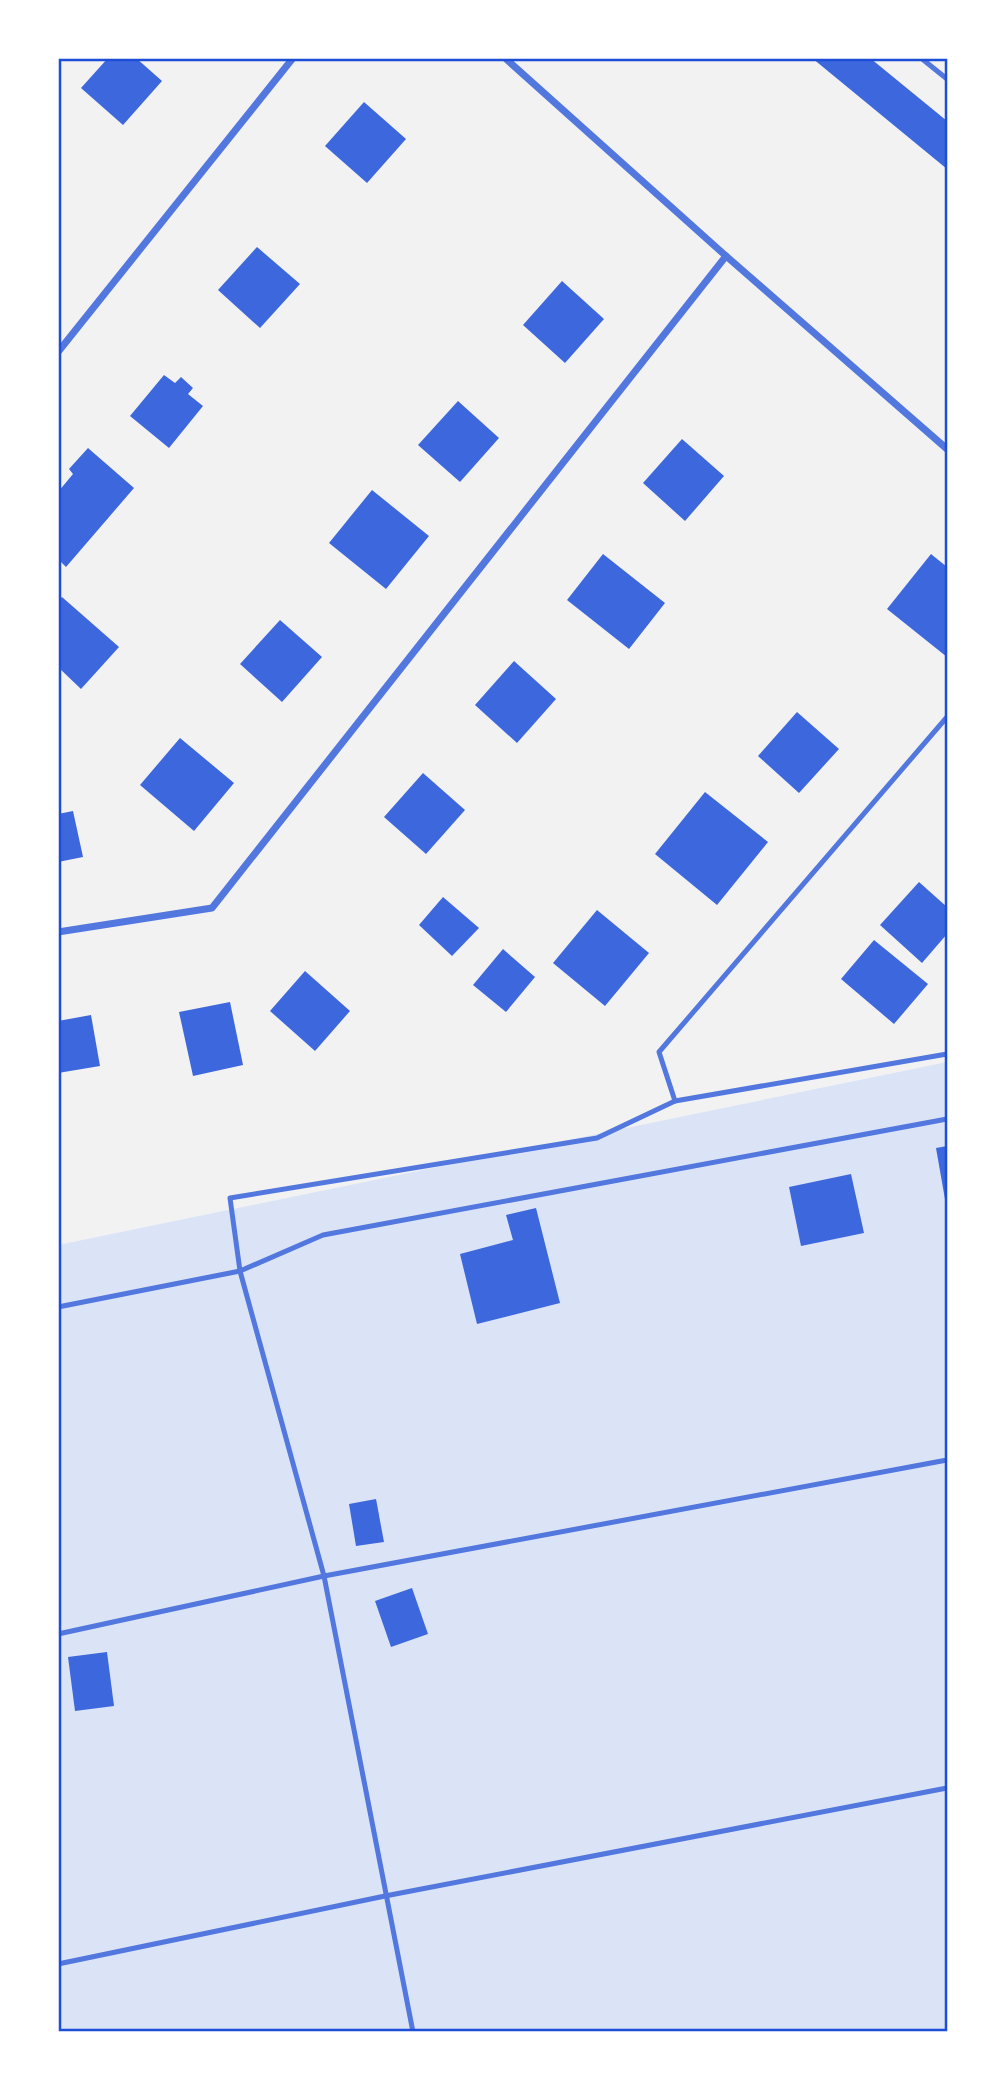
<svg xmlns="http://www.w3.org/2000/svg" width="1005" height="2090" font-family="'DM Sans',sans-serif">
<rect width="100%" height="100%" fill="#f2f2f2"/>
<polygon fill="#dbe4f7" points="947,1062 947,2032 58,2032 58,1245"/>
<g fill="#3d67dc">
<polygon points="108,58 136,58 162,81 123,125 81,88"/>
<polygon points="812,58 870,58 947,121 947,169"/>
<polygon points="364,102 406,139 367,183 325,146"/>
<polygon points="257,247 300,284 260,328 218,290"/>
<polygon points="562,281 604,319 565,363 523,325"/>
<polygon points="164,375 175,383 181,377 193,388 188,394 203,406 169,448 130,416"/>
<polygon points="458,401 499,438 460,482 418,445"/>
<polygon points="682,439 724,476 685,521 643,483"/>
<polygon points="88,448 134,488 66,567 58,559 58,492 73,474 69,469"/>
<polygon points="372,490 429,536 386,589 329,543"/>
<polygon points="603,554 665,603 629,649 567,600"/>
<polygon points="931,554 947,567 947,657 887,609"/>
<polygon points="62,597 119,647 81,689 58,667 58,601"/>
<polygon points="280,620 322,657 282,702 240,664"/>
<polygon points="514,661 556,699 517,743 475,705"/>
<polygon points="797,712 839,749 799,793 758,756"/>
<polygon points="180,738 234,783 194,831 140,785"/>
<polygon points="423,773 465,810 426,854 384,817"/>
<polygon points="705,792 768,842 717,905 655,854"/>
<polygon points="73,811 83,857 58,862 58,814"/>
<polygon points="919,882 947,907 947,934 922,963 880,925"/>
<polygon points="443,897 479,928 452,956 419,925"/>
<polygon points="597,910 649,953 605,1006 553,963"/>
<polygon points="874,940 928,984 894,1024 841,979"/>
<polygon points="503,949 535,977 506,1012 473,985"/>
<polygon points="305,971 350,1011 315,1051 270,1011"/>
<polygon points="230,1002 243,1065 193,1076 179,1012"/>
<polygon points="91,1015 100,1066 58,1073 58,1021"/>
<polygon points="947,1146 947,1205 946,1205 936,1148"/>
<polygon points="851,1174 864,1233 801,1246 789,1187"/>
<polygon points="536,1208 560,1303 477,1324 460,1254 513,1240 506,1215"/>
<polygon points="376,1499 384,1542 356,1546 349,1504"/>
<polygon points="412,1588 428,1634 391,1647 375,1601"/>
<polygon points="107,1652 114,1706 75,1711 68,1657"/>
</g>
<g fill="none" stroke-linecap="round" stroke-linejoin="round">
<g stroke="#5277de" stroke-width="5">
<polyline points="921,58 947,79"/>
<polyline points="675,1101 947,1054"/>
<polyline points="58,1307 240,1271 323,1235 947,1119"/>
<polyline points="58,1634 324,1576 947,1460"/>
<polyline points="58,1964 385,1896 947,1788"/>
<polyline points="413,2032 324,1576 240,1271 230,1198 597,1138 675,1101 659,1052 947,717"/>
</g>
<g stroke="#5277de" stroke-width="7">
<polyline points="505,58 726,256 947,449"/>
<polyline points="58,352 293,58"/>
<polyline points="58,932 212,908 726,256"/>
</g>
</g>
<rect width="1005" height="2090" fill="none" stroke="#ffffff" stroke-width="119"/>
<rect x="60" y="60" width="886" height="1970" fill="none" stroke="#1d4ed8" stroke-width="2.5"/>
</svg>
